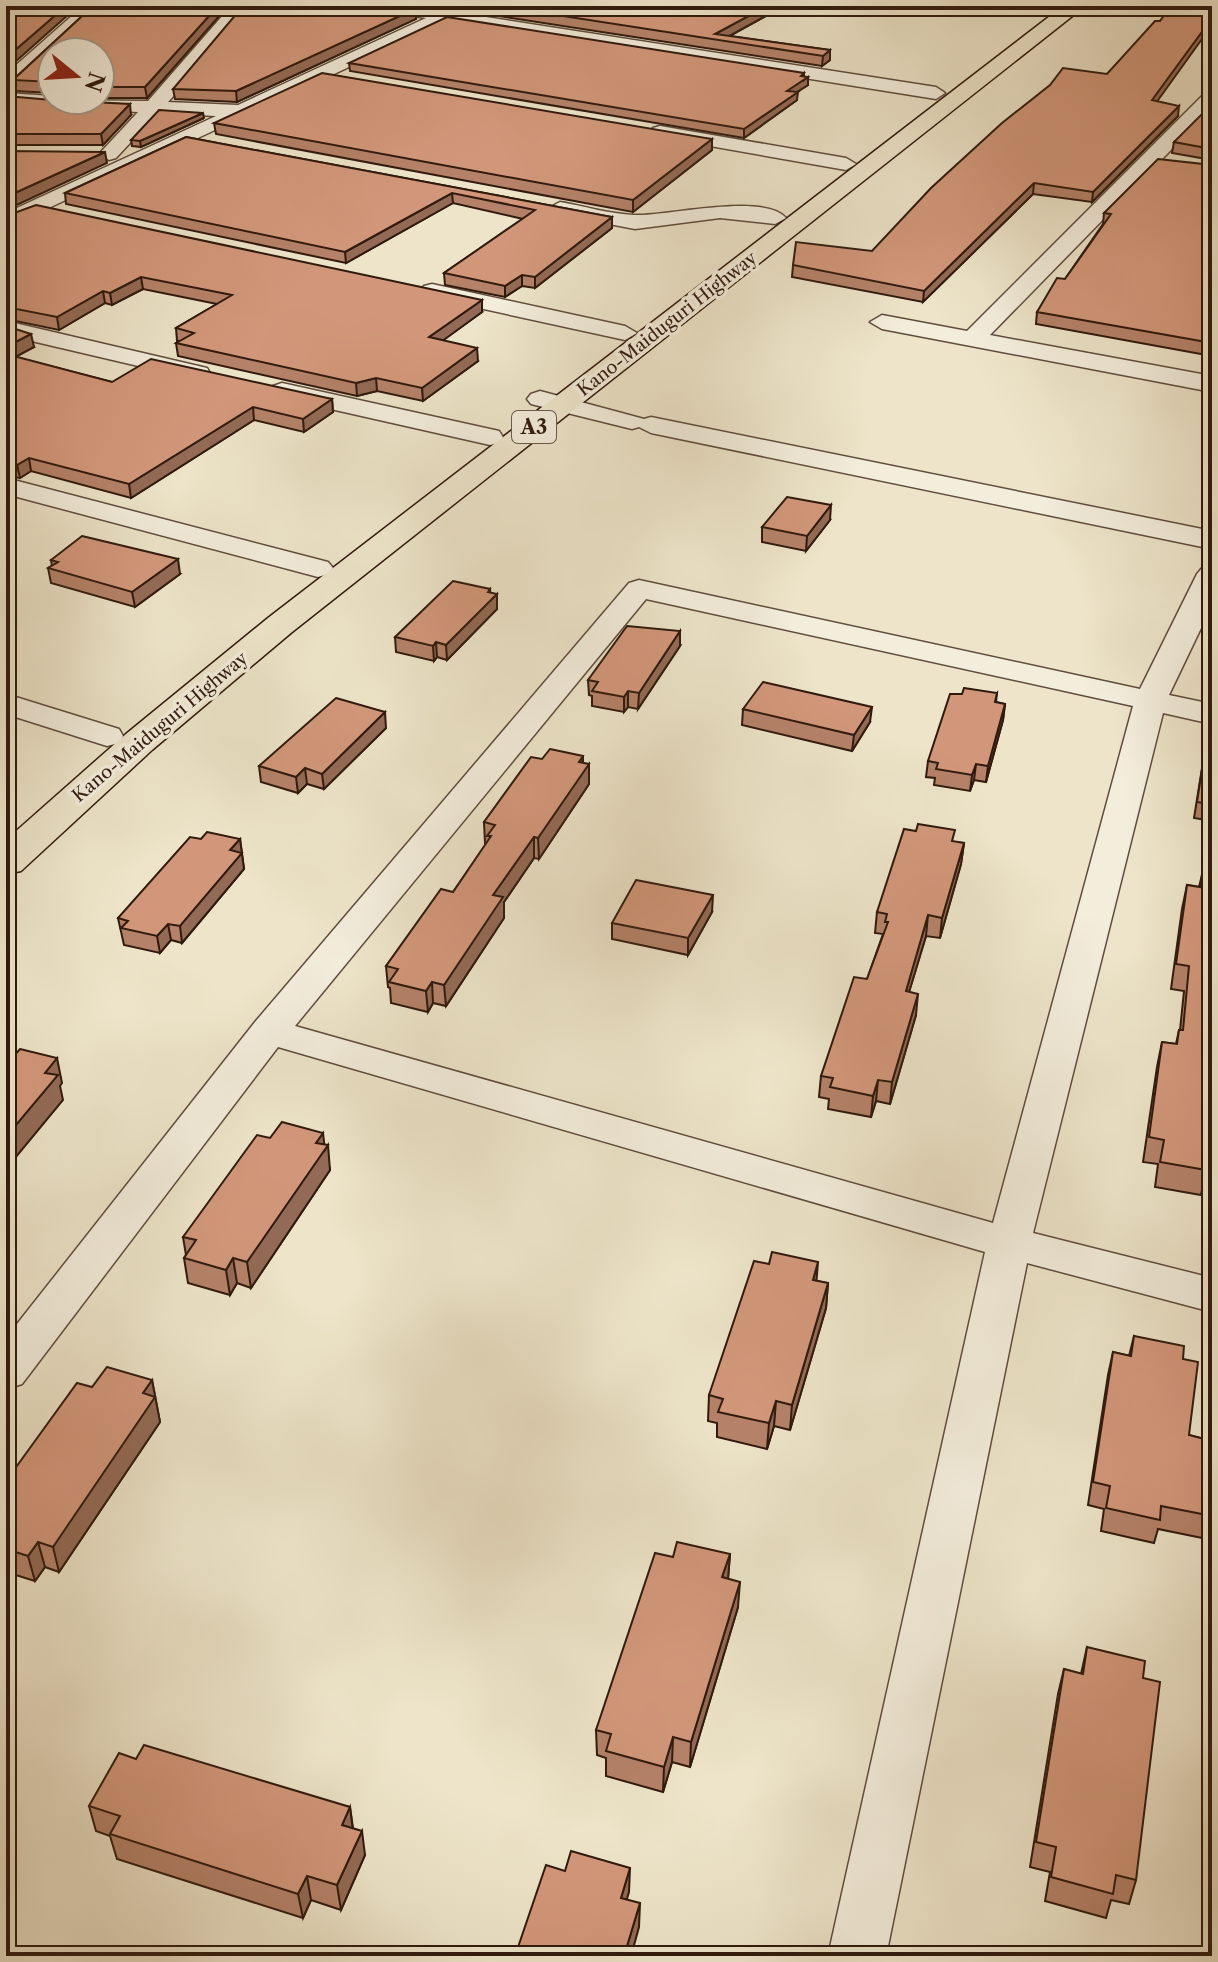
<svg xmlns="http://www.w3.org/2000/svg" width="1218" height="1962" font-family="'Libre Caslon Text',serif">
<rect width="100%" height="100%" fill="#ede4c9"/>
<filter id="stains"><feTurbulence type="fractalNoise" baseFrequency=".0025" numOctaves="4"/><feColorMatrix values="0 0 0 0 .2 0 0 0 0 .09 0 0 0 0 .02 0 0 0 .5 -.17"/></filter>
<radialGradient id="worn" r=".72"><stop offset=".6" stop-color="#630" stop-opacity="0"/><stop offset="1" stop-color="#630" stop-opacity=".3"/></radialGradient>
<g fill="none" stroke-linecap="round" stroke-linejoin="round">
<defs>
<g id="street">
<polygon points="83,6 102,6 13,88 6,90 6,74"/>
<polygon points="231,6 249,6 210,56 168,102 238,105 426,18 382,11 373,6 415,6 936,87 945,93 936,99 447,21 6,228 6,213 216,116 158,113 116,158 109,160 99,154 138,112 6,105 6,93 52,96 52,100 148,101"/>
<polygon points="1210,93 1212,108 990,335 1212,376 1212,392 882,329 870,322 882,315 967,331 1203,95"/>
<polygon points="660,126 846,158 856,164 846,170 653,136 650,132 653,128"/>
<path d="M560,202C584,206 609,214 634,215C664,217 765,192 786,218L775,224L720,218L635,229L552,213L549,208Z"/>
<polygon points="432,284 625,326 637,333 625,340 424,296 420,291 424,286"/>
<polygon points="6,321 207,368 210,373 198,380 6,335"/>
<polygon points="282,383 490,429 499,431 503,437 499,443 490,445 273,396 269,391 273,386"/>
<polygon points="540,391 644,419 651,417 1212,531 1212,549 651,433 639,427 632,429 531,404 527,399 531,394"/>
<polygon points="6,478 328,562 333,568 328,574 318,577 6,494"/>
<path d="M1212,565V605L1169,695L1212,704V724L1163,713L1033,1233L1212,1278V1312L1027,1263L886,1956H828L985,1252L278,1047L22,1384L6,1389V1338L255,1022L629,583L639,580L1140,689L1197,574L1202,568ZM646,599L1133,706L993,1223L295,1026Z"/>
<polygon points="6,694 119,729 123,736 119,743 107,746 6,714"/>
</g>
<polygon id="highway" points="1063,6 1085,6 292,632 152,750 21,871 6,874 6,840 126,734 268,618"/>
</defs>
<use href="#street" stroke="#5f4c3d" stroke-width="3"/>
<use href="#highway" stroke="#301a0e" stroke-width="3"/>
<use href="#street" fill="#f3eddc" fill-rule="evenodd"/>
<use href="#highway" fill="#ede4c9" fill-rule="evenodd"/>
</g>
<g fill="#b58269" stroke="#301a0e" stroke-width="2">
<polygon points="93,6 228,6 147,98 100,98 100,52 52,52 52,93 14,91 13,80"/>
<polygon points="434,6 784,6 730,36 830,50 830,60 822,66"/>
<polygon points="415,9 416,19 237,102 175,99 173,89"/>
<polygon points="1160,21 1157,101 1178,116 1092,202 1033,194 923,302 792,277 793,265 872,251 1107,74"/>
<polygon points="349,63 804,76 808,85 797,92 797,100 744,138 350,71"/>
<polygon points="6,96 131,115 103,145 6,145"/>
<polygon points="1212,111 1212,160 1172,153 1174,142"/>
<polygon points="204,118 141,147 132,146 131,140"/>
<polygon points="214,123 712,139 712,150 633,212 216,134"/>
<polygon points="186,137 612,217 612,228 535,288 522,286 505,297 445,285 444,273 523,219 453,203 346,263 66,204 65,193"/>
<polygon points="1212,165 1212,356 1036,324 1037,312 1065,279 1103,224 1104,213"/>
<polygon points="6,216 482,312 443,340 478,361 423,401 377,391 357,396 178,356 176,343 180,341 177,341 176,328 217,304 143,289 112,305 105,303 59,330 6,319"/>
<polygon points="6,326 34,347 15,357 112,382 332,399 333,412 304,432 254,420 131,498 31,471 20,478 6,476"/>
<polygon points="830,520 806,551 762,542 762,527"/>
<polygon points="51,560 180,574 135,607 51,583 48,568 52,566"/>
<polygon points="490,589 490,593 497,609 447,660 437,657 434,661 396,652 395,637"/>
<polygon points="680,646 638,709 628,707 624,712 592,706 592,696 589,695 588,680"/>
<polygon points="997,693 996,702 1005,704 1003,720 986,782 974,780 970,791 934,785 935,778 926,777 928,761"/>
<polygon points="743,709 870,722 852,751 742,725"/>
<polygon points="386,728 324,789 307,784 298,793 261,782 259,766"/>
<polygon points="1207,737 1212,738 1212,832 1205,831 1206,820 1194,818"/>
<polygon points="542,759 583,763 589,784 539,859 534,858 504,902 504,918 446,1006 433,1003 428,1012 391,1003 390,988 388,987 386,966 453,892 487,843 485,843 484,822"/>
<polygon points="201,839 240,839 244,869 182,943 171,940 160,953 124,945 118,918"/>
<polygon points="954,842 964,843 961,864 940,938 926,936 922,949 909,992 916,1015 890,1104 876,1101 871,1117 828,1109 829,1099 819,1097 821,1076 867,979 883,934 875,933 877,912"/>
<polygon points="1202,875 1212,877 1212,1180 1204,1179 1201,1195 1155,1187 1158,1164 1143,1162 1157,1067 1162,1042 1176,1044 1179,1030 1180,1030 1184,991 1171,989 1182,909 1187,885 1199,887"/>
<polygon points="712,912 688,955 612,939 612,923"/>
<polygon points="270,1138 324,1144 330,1170 251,1288 237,1283 230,1295 188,1283 184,1258 186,1255 183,1237"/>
<polygon points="817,1281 828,1283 826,1308 790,1430 774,1426 767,1449 717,1437 717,1423 708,1421 709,1395"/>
<polygon points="1134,1336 1183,1359 1189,1435 1212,1441 1212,1540 1158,1529 1154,1543 1101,1531 1104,1509 1088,1505 1108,1375 1113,1352 1129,1356"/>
<polygon points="152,1380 160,1422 59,1572 45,1567 35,1581 6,1572 6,1481 92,1387"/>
<polygon points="730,1554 728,1579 738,1607 690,1767 672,1762 663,1792 606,1776 606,1758 597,1755 596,1730 673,1557"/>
<polygon points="1087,1647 1143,1678 1136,1880 1129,1904 1111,1900 1106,1918 1045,1901 1050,1872 1030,1867 1058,1694 1064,1669 1081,1674"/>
<polygon points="136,1759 350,1807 353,1828 365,1855 341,1910 311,1900 303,1918 117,1859 110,1836 96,1831 89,1806"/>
</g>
<g fill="#936a55" stroke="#301a0e" stroke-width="2">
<polygon points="66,6 78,6 6,70 6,58"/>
<polygon points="218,6 228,6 147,98 145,87"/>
<polygon points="767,6 784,6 722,40 715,34"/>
<polygon points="415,9 416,19 237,102 236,91"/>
<polygon points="1212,18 1212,25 1151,110 1152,100"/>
<polygon points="830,50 830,60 822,66 823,56"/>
<polygon points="804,73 804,80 808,77 808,85 786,99 787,91"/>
<polygon points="798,92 797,100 744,138 744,129"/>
<polygon points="130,104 131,115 103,145 101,134"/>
<polygon points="1179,106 1178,116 1092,202 1093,192"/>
<polygon points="203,113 204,118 141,147 140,141"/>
<polygon points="712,139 712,150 633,212 633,200"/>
<polygon points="105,152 107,163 6,210 6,197"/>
<polygon points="1034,183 1033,194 923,302 924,291"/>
<polygon points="452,193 453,203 346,263 345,252"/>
<polygon points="612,217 612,228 535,288 535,277"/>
<polygon points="522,275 522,286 505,297 505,286"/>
<polygon points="141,277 143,289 112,305 110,293"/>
<polygon points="103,291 105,303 59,330 57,317"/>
<polygon points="482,300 482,312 430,350 429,337"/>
<polygon points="31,334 34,347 6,362 6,347"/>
<polygon points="477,348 478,361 423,401 422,388"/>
<polygon points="376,378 377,391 357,396 356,383"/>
<polygon points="332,399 333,412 304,432 303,419"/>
<polygon points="253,407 254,420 131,498 129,484"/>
<polygon points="29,458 31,471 20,478 17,465"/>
<polygon points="831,505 830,520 806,551 807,536"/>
<polygon points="178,559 180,574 135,607 132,592"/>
<polygon points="490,589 491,600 497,594 497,609 447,660 446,645"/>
<polygon points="680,631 680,646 638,709 639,693"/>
<polygon points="436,642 437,657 434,661 433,646"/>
<polygon points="628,691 628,707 624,712 624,697"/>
<polygon points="1005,704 1003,720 986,782 988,766"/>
<polygon points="872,707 870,722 852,751 854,735"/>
<polygon points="385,712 386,728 324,789 322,774"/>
<polygon points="583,756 583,771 589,764 589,784 539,859 538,838"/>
<polygon points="976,764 974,780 970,791 972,775"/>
<polygon points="305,768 307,784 298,793 296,777"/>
<polygon points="534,837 534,858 504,902 504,918 446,1006 444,985 493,895"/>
<polygon points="240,839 244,869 182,943 180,926 230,850"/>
<polygon points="964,843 961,864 940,938 942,918"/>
<polygon points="713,895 712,912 688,955 688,938"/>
<polygon points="928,915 926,936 903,1012 906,991"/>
<polygon points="168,924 171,940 160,953 157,936"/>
<polygon points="432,982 433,1003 428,1012 426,991"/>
<polygon points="918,994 916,1015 890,1104 892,1082"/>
<polygon points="57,1058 62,1083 60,1086 63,1100 6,1169 6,1137 45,1073"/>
<polygon points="878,1080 876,1101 871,1117 873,1096"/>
<polygon points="323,1133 325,1150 328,1145 330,1170 251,1288 247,1262 316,1143"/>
<polygon points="233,1258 237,1283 230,1295 226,1270"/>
<polygon points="818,1262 816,1287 813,1280"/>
<polygon points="828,1283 826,1308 790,1430 792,1405"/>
<polygon points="152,1380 160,1422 59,1572 53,1547 143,1393"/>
<polygon points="776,1401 774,1426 767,1449 769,1423"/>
<polygon points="38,1542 45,1567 35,1581 28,1556"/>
<polygon points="730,1554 728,1579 722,1577"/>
<polygon points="740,1582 738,1607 690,1767 691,1742"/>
<polygon points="673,1737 672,1762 663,1792 664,1767"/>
<polygon points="350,1807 353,1832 342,1825"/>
<polygon points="362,1831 365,1855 341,1910 337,1885"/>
<polygon points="630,1868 629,1892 620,1922 621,1898"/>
<polygon points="307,1876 311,1900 303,1918 298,1894"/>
<polygon points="640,1903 639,1927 631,1956 624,1956"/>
</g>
<g fill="#d2977a" stroke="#301a0e" stroke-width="2">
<polygon points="6,6 66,6 6,58"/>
<polygon points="93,6 218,6 145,87 100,87 100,52 52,52 52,84 51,82 13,80"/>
<polygon points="243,6 394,6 415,9 236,91 173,89"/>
<polygon points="498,6 767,6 715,34 830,50 823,56"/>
<polygon points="1171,6 1212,6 1212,18 1152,100 1179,106 1093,192 1034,183 924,291 793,265 796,242 872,251 931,188 1002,123 1050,85 1063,68 1107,74 1155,21 1160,21"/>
<polygon points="447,17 804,73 801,76 808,77 787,91 798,92 744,129 349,63"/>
<polygon points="322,73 712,139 633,200 214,123"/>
<polygon points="6,96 52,100 130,104 101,134 6,134"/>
<polygon points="159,110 203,113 140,141 131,140"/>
<polygon points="1206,110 1212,111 1212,149 1174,142"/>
<polygon points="186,137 612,217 535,277 522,275 505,286 444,273 535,210 452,193 345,252 65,193"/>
<polygon points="6,151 105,152 6,197"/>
<polygon points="1158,159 1212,165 1212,343 1037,312 1057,278 1065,279 1111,214 1104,213"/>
<polygon points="36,205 482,300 429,337 477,348 422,388 376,378 356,383 176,343 194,333 176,328 232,295 141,277 110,293 103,291 57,317 6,307 6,216"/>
<polygon points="6,326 31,334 6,347"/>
<polygon points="6,354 112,382 151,359 332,399 303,419 253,407 129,484 29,458 17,465 6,463"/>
<polygon points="787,497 831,505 807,536 762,527"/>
<polygon points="82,536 178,559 132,592 48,568 58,562 51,560"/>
<polygon points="453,581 490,589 488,592 497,594 446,645 436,642 433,646 395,637"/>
<polygon points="627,626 680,631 639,693 628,691 624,697 592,691 598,682 588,680"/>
<polygon points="763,682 872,707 854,735 743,709"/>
<polygon points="964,688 997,693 995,702 1005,704 988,766 976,764 972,775 936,769 938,763 928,761 950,694 962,694"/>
<polygon points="336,698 385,712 322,774 305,768 296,777 259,766"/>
<polygon points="1207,737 1212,738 1212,815 1208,815 1210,804 1197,802"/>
<polygon points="550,749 583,756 579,762 589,764 538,838 534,837 493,895 503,897 444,985 432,982 426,991 389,982 398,969 386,966 441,889 453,892 491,836 487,836 495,825 484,822 531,757 542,759"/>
<polygon points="918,824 955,830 952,841 964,843 942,918 928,915 924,929 906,991 918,994 892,1082 878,1080 873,1096 830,1087 833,1078 821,1076 854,977 867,979 888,922 885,922 887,914 877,912 904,829 916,831"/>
<polygon points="207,832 240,839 230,850 242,853 180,926 168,924 157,936 121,928 128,921 118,918 190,837 201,839"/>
<polygon points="1202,875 1212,877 1212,1154 1208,1154 1206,1170 1160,1162 1164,1140 1149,1137 1162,1042 1177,1044 1179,1030 1183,1030 1189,966 1176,964 1187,885 1200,887"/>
<polygon points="636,880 713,895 688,938 612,923"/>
<polygon points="20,1049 57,1058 45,1073 58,1075 6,1137 6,1056 12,1058"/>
<polygon points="282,1122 323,1133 316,1143 328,1145 247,1262 233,1258 226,1270 184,1258 196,1240 183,1237 257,1135 270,1138"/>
<polygon points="772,1252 818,1262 813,1280 828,1283 792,1405 776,1401 769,1423 718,1412 723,1399 709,1395 754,1261 769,1264"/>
<polygon points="1134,1336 1184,1346 1183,1359 1198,1362 1189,1435 1212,1441 1212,1516 1161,1506 1160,1520 1106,1508 1110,1486 1093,1482 1113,1352 1131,1356"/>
<polygon points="107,1367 152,1380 143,1393 155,1397 53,1547 38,1542 28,1556 6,1549 6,1481 77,1383 92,1387"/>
<polygon points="677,1542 730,1554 722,1577 740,1582 691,1742 673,1737 664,1767 606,1751 611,1734 596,1730 655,1553 673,1557"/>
<polygon points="1087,1647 1145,1661 1143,1678 1160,1682 1136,1880 1116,1875 1113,1894 1051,1877 1056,1847 1036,1842 1064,1669 1083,1674"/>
<polygon points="144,1745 350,1807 342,1825 362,1831 337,1885 307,1876 298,1894 110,1834 120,1816 89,1806 119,1753 136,1759"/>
<polygon points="571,1851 630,1868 621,1898 640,1903 624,1956 515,1956 546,1865 565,1871"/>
</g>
<g text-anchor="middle" stroke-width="7" stroke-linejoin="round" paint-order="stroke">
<g font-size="18" fill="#301a0e" stroke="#f3eddc">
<text transform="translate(667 324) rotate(-38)" y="6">Kano-Maiduguri Highway</text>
<text transform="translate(160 727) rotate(-40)" y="6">Kano-Maiduguri Highway</text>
</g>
<rect fill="#f3eddc" stroke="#6a594c" stroke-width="2" x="512" y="411" width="44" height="32" rx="6"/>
<g font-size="20" font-weight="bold" fill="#301a0e">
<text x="534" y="434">A3</text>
</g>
</g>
<rect width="1218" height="1962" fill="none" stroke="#ede4c9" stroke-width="32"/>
<rect x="8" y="8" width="1202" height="1946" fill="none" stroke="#301a0e" stroke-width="4"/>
<rect x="16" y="16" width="1186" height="1930" fill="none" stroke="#301a0e" stroke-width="2"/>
<g transform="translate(76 76) rotate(108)"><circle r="38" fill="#f3eddc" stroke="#a5998a" stroke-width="2"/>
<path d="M0-6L14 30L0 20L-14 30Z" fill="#8f2418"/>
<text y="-12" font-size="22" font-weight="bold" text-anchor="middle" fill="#301a0e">N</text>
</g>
<rect width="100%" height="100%" filter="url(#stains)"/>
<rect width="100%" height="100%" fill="url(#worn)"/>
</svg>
